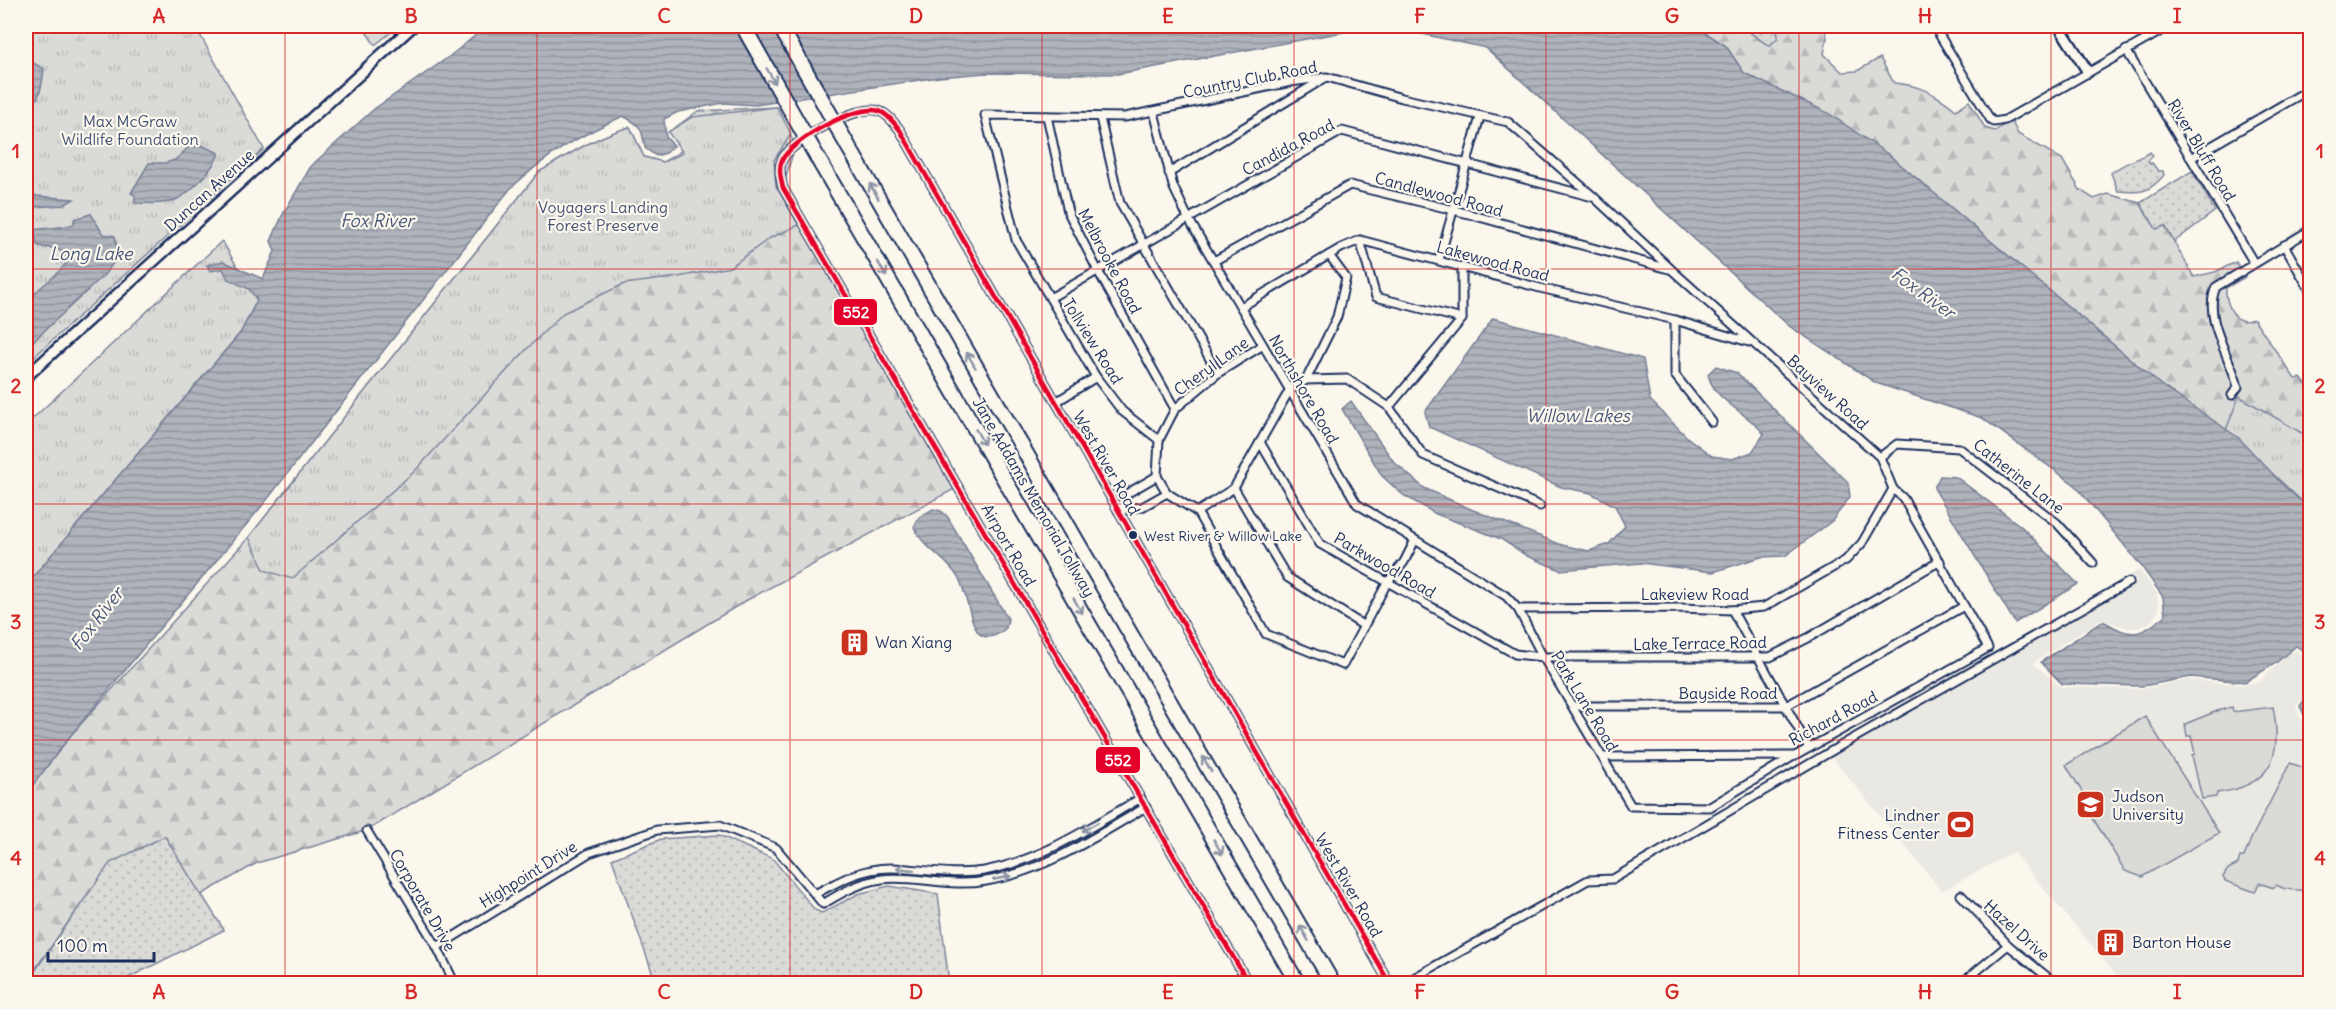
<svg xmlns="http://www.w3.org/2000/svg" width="2336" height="1009" font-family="Delius,sans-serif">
<defs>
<pattern id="grass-dots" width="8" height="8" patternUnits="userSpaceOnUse" patternTransform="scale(1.5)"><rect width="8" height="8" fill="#dadad7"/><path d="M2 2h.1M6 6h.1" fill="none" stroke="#babbbb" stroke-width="1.8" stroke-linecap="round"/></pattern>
<pattern id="forest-firs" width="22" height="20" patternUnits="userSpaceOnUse" patternTransform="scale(1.5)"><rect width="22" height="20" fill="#dadad7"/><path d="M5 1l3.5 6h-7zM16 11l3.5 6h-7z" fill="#babbbb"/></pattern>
<pattern id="park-tufts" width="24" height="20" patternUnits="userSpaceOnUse" patternTransform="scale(1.5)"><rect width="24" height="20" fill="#dadad7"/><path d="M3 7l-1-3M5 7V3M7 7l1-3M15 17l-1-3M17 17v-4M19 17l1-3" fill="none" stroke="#babbbb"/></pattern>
<pattern id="water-rules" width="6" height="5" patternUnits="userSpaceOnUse" patternTransform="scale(1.5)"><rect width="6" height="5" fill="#afb3bb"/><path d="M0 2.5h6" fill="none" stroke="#8e929b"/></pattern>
</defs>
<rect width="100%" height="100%" fill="#fbf7ec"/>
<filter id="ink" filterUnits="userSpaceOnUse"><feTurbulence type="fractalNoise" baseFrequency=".0167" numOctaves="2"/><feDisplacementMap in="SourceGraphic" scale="12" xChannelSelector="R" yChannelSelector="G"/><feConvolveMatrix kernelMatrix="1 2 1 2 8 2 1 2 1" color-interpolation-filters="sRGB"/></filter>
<g filter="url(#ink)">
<polygon fill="#eae8e2" points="2139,570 2157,593 2159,611 2151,622 2138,628 2127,628 2101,619 2033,663 2061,687 2142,689 2188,680 2244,685 2260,681 2288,654 2296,651 2304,655 2305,665 2302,682 2305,697 2296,705 2298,716 2310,725 2310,983 2123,983 2013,852 1942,891 1825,749"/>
<g fill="url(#grass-dots)" stroke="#7a849a" stroke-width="1.5">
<polygon points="1743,26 1777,26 1778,38 1769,46 1742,27"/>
<path d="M2150,152L2153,156L2148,161L2150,164L2152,163L2158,171H2163L2164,175C2149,193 2141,193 2118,191L2111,173C2123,163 2137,160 2150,152Z"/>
<polygon points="2192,171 2215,211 2174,242 2165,226 2156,230 2140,203"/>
<polygon points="719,835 773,859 815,910 822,913 858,894 889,886 938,894 949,983 656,983 612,859 661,839"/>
<polygon points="165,836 224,930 118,983 26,984 109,863"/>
</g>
<g fill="url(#forest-firs)" stroke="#7a849a" stroke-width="1.5">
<path d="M1696,26H1743L1742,27L1769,46L1778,38L1777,26H1825L1827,38L1824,54L1842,72L1857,71L1880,58L1894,83C1920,85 1936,94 1956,110L1969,101L1985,128L1995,131L2011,120L2018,134L2062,159L2080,190L2094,199L2108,194L2140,203L2156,229L2165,226L2194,277L2215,272L2236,262L2245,277L2226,288C2225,299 2232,320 2244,321C2248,321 2251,319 2254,319L2295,379L2301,378L2310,390V509L2284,486L2239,438L2162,386L1889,155L1785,93L1744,73L1726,46Z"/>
<path d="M777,107L795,145L783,188L960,486L747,600L368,830L257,863L201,895L165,836L110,863L26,982V794L71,735L249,537L539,172C568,155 597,136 630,127L644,157L663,162L683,150L676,127L698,111Z"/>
</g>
<g fill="url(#park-tufts)" stroke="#7a849a" stroke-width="1.5">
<polygon points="26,26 195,26 264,149 26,364"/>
<polygon points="362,26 399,26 375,45"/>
<path d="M777,107L791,134L774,160L776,186L799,225L770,238L730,267L678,277L624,284L563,313L524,352L415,471L292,579L264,570L249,537L539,172C568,155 597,136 630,127L644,157L663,162L683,153L668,132L692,117Z"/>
<polygon points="222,241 257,300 241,332 26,585 26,425"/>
<polygon points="2239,396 2310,438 2310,509 2226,430"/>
</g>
<g fill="#dadad7" stroke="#7a849a" stroke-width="1.5">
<path d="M2232,707L2233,712L2273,707C2283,757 2271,786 2217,793L2216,797L2202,799L2192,755L2195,754L2191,736H2187L2185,724L2217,711Z"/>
<polygon points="2145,716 2219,833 2142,877 2125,871 2091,815 2094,812 2066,765"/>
<polygon points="2290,763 2310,770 2310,891 2285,889 2276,885 2274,888 2259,883 2255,892 2225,881 2223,877 2228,869 2238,864 2240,857 2244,857 2251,839"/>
</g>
<g fill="url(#water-rules)" stroke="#747e96" stroke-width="1.5">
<path d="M487,26H1376L1118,74L985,73L939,77L756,105L723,103L678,112L664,119L666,137L674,146L666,153L656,156L645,148C642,128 641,125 623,116C576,138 548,153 510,189L266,501L71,735L26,794V585L241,332L257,300L249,289L228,279L223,269L210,271L207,265L223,261L263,279L275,251L271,241L283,214L311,166L374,109L450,56Z"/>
<path d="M1386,26H1695L1726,46L1744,73L1828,113L1889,155L2162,386L2239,438L2284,486L2310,509V720L2305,717L2300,706L2307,696C2304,681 2309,667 2305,652L2296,646L2276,663L2245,682L2191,677L2143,686L2062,684L2041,662L2103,621C2132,638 2138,637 2165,616L2163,597L2142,567L2075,485L1982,418L1876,383L1789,326L1486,48Z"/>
<path d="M26,59L44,69C42,86 40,101 26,112Z"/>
<path d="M192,144H199L219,153C214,169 189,195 173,201C162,205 147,203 135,203V195L131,193L149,163H165L175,160Z"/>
<polygon points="26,192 37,196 74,199 64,205 34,207 26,215"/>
<path d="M91,214L103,234L115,236L118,257L104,275L26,348C25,338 23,313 26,305C34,288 58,278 68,260C56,241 52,252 37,245L34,230C47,227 61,229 74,224V219Z"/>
<path d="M1493,318L1643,359L1650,400L1688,438L1712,456L1732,459L1752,452L1764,434C1748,412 1714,402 1708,374L1716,366L1737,373L1848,482L1850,497L1832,521L1785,556L1761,557L1713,572L1641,563L1560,570L1527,556L1501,539L1436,514L1403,495L1382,476L1342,409L1351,401L1394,462L1424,488L1473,510L1562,545L1589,551L1609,544L1625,526L1615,506L1591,493L1561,487L1429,427L1425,412Z"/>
<polygon points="1940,476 1956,477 2022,527 2078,584 2015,623 1934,488"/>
<path d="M933,509L941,511L947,516L1008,619L1006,628C1000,634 990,640 981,635C971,629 967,593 959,579C948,558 923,549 914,527L919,517Z"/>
</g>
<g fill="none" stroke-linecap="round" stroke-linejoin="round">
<defs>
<g id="minor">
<polyline points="1934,26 1990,119 1994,122 2005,120 2170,26"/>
<polyline points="2126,50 2254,263"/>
<polyline points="1154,112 1173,186 1188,218 1357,504 1506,596 1518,609 1543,657 1631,806 1710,807 1792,757"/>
<polyline points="1047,116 1068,212 1098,271 1175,409"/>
<polyline points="1100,118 1120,203 1218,373"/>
<polyline points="2191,158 2310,89"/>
<polyline points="1169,173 1325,78"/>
<polyline points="1360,240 1376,297 1462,319"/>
<polyline points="2284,245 2310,290"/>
<polyline points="1439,260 1480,117"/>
<polyline points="1214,261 1350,185 1454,210 1669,269"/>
<polyline points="1050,298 1342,131 1593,197"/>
<polyline points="1241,307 1341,248 1360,240 1540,288 1675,320 1749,342"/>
<polyline points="1675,320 1675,375 1712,422"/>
<polyline points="1306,380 1337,317 1346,278 1329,255"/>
<path d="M2232,395L2238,387C2231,357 2202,318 2216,287L2310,230"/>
<polyline points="1056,402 1096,377"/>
<polyline points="1389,407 1462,319 1462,267"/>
<polyline points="1159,440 1175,409 1218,373 1263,345"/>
<polyline points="1260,442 1320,544 1515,654 1543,657 1770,657 1808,638 1940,561"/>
<polyline points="1880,457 1897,444 1959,448 2057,523 2093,563"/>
<polyline points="1234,488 1287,577 1364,626"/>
<polyline points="1118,510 1142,507 1167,493"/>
<polyline points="1118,510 1128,493 1157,476"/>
<polyline points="1197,512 1234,488 1289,391 1306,380 1347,379 1389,407 1423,455 1540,506"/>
<polyline points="1415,540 1404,562 1387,583 1343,665 1266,634 1197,512 1167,493 1157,476 1159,440 1122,411 1096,377 1016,240 985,115 1125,117 1291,82 1327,77 1402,98 1508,122 1595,198 1672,270 1880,457 1893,489 1903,498 1988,648 1795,756 1603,757"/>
<polyline points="1518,609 1681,608 1732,610 1764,607 1846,560 1862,543 1893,489"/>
<polyline points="1732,610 1809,748"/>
<polyline points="1574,706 1786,706 1964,606"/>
<polyline points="367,831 437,947 455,984"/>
<path d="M815,894C839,881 864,867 892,868C923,869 953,876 984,871C1042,860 1090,827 1141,798"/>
<polyline points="1961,895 2008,945 2056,984"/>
<path d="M437,947L589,853L657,830L720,825L776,848L823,904C841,893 860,882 882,879C915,875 951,888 986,881C1045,871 1095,837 1146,807"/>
<path d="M1249,984L783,188C781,179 778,169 782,160C791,141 858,103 879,111C888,114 894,123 900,130L1390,984"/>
<polyline points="1403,984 1588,880 1613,879 1847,742 2129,582"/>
<polyline points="1961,984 2008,945"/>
</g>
<g id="tertiary">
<polyline points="2059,26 2088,72"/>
<polyline points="26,377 413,26"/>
</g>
<g id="motorway">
<polyline points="848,146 1333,984"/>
<polyline points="821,164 1298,984"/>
</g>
</defs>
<use href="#minor" stroke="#1b2f5e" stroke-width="11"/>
<use href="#tertiary" stroke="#1b2f5e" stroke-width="14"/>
<use href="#motorway" stroke="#1b2f5e" stroke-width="18"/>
<use href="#minor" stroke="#fbf7ec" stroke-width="7"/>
<use href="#tertiary" stroke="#fbf7ec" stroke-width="9"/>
<use href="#motorway" stroke="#fbf7ec" stroke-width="14"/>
<defs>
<g id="motorway-bridge">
<polyline points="743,26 821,164"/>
<polyline points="780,26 848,146"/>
</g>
</defs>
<use href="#motorway-bridge" stroke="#1b2f5e" stroke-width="18" stroke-linecap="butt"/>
<use href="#motorway-bridge" stroke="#fbf7ec" stroke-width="14"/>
<defs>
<path id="bus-1" d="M1249,984L783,188C781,179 778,169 782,160C793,139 856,104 879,111C888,114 894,123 900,130L1390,984"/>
</defs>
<use href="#bus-1" stroke="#fbf7ec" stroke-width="9"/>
<use href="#bus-1" stroke="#e4002b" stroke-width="4.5"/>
</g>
<defs><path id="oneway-shaft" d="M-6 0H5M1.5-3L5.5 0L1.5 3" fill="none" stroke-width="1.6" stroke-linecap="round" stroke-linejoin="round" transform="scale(1.5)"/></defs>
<g stroke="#8b93a5">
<use href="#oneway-shaft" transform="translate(771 76) rotate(60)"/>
<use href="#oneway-shaft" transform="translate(874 191) rotate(-120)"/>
<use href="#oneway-shaft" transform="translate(882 269) rotate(60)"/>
<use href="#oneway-shaft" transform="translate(971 360) rotate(-120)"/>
<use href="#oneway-shaft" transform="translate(980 437) rotate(60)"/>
<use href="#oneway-shaft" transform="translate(1078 606) rotate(60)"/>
<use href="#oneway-shaft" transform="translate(1207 764) rotate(-120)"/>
<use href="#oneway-shaft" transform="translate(1090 827) rotate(150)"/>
<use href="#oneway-shaft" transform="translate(1218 847) rotate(60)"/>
<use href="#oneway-shaft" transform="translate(905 869) rotate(-174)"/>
<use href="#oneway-shaft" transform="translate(1002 878) rotate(-11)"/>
<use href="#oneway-shaft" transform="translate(1304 933) rotate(-120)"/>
</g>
</g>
<path fill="none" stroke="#d62828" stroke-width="1.5" stroke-opacity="0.55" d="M285,26V984M537,26V984M790,26V984M1042,26V984M1294,26V984M1546,26V984M1799,26V984M2051,26V984M26,269H2310M26,504H2310M26,740H2310"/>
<defs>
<symbol id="building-square" viewBox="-11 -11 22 22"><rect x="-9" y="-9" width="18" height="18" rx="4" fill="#c8321e" stroke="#fbf7ec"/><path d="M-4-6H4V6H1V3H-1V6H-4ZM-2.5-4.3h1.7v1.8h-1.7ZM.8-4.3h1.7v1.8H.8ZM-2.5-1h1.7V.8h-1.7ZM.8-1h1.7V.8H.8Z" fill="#fff"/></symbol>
<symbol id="university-square" viewBox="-11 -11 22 22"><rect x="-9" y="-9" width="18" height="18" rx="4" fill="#c8321e" stroke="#fbf7ec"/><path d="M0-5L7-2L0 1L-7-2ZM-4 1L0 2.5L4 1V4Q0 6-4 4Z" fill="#fff"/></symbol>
<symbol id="stadium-square" viewBox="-11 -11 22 22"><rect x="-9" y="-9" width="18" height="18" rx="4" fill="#c8321e" stroke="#fbf7ec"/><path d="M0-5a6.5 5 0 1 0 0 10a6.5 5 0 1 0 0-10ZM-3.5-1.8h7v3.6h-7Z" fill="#fff"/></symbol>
</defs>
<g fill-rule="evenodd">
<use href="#building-square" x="838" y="626" width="33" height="33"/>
<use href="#university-square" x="2074" y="788" width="33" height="33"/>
<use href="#stadium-square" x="1944" y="808" width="33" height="33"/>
<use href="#building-square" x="2094" y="926" width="33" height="33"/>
</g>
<circle fill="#1b2f5e" stroke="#fbf7ec" stroke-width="2" cx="1133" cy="535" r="5"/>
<g text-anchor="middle" stroke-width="4.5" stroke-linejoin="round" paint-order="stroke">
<g font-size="14" fill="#1b2f5e" stroke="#fbf7ec" text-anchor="start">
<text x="1144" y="541">West River &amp; Willow Lake</text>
</g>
<g font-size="16" fill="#1b2f5e" stroke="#fbf7ec">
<text transform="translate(1250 79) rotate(-11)" y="6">Country Club Road</text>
<text transform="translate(1288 147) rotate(-28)" y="6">Candida Road</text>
<text transform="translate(2202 150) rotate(59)" y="6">River Bluff Road</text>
<text transform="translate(209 190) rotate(-42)" y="6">Duncan Avenue</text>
<text transform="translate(1439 194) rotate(15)" y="6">Candlewood Road</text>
<text transform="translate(1110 261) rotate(62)" y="6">Melbrooke Road</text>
<text transform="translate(1493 261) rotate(15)" y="6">Lakewood Road</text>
<text transform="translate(1093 341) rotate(58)" y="6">Tollview Road</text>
<text transform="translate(1211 366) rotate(-36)" y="6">Cheryl Lane</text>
<text transform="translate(1304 389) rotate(60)" y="6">Northshore Road</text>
<text transform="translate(1828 392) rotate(42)" y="6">Bayview Road</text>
<text transform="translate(1107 463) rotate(60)" y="6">West River Road</text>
<text transform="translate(2019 476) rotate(38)" y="6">Catherine Lane</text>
<text transform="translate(1034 497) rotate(60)" y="6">Jane Addams Memorial Tollway</text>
<text transform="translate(1009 545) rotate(60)" y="6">Airport Road</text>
<text transform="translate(1385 565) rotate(30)" y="6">Parkwood Road</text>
<text x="1695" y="600">Lakeview Road</text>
<text transform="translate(1700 643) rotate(-1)" y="6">Lake Terrace Road</text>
<text x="1728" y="699">Bayside Road</text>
<text transform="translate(1585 701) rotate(59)" y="6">Park Lane Road</text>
<text transform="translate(1833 718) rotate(-28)" y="6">Richard Road</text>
<text transform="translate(528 874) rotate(-32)" y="6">Highpoint Drive</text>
<text transform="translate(1349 885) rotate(60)" y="6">West River Road</text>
<text transform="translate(423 900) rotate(60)" y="6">Corporate Drive</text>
<text transform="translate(2017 930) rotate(42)" y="6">Hazel Drive</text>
</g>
<g font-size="16" fill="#415176" stroke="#fbf7ec">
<text x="130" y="127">Max McGraw<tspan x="130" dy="18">Wildlife Foundation</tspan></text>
<text x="603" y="213">Voyagers Landing<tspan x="603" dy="18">Forest Preserve</tspan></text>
</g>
<g font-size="16" fill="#1b2f5e" stroke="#fbf7ec" text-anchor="start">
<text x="875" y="648">Wan Xiang</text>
<text x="2112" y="802">Judson<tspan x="2112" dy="18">University</tspan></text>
<text x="1940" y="821" text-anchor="end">Lindner<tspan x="1940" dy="18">Fitness Center</tspan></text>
<text x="2132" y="948">Barton House</text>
</g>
<g font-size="18" font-style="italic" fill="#47577a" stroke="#fbf7ec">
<text x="377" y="227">Fox River</text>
<text x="91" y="260">Long Lake</text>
<text transform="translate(1923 293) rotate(36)" y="6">Fox River</text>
<text x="1578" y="422">Willow Lakes</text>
<text transform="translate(97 619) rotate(-52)" y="6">Fox River</text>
</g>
</g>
<g stroke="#fbf7ec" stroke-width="2">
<rect x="833" y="298" width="45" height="28" rx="6" fill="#e4002b"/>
<rect x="1095" y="746" width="46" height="28" rx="6" fill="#e4002b"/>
</g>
<g font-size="16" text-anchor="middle" font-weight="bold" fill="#fff">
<text x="856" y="318">552</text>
<text x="1118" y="766">552</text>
</g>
<rect width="2336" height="1009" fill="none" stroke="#fbf7ec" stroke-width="66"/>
<path d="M48 952v9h106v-9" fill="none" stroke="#1b2f5e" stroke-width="3"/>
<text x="57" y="952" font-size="18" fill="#1b2f5e" stroke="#fbf7ec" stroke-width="4.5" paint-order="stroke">100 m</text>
<rect x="33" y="33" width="2270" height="943" fill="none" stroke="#d62828" stroke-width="2"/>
<g font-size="20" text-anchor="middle" font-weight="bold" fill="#d62828">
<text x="159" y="23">A</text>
<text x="411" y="23">B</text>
<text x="664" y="23">C</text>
<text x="916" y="23">D</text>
<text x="1168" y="23">E</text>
<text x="1420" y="23">F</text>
<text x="1672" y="23">G</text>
<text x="1925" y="23">H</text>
<text x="2177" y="23">I</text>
<text x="16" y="158">1</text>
<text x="2320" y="158">1</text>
<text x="16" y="393">2</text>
<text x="2320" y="393">2</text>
<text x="16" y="629">3</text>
<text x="2320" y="629">3</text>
<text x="16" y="865">4</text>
<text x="2320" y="865">4</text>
<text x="159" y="999">A</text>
<text x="411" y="999">B</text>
<text x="664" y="999">C</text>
<text x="916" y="999">D</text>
<text x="1168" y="999">E</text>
<text x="1420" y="999">F</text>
<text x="1672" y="999">G</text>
<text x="1925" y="999">H</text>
<text x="2177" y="999">I</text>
</g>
</svg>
